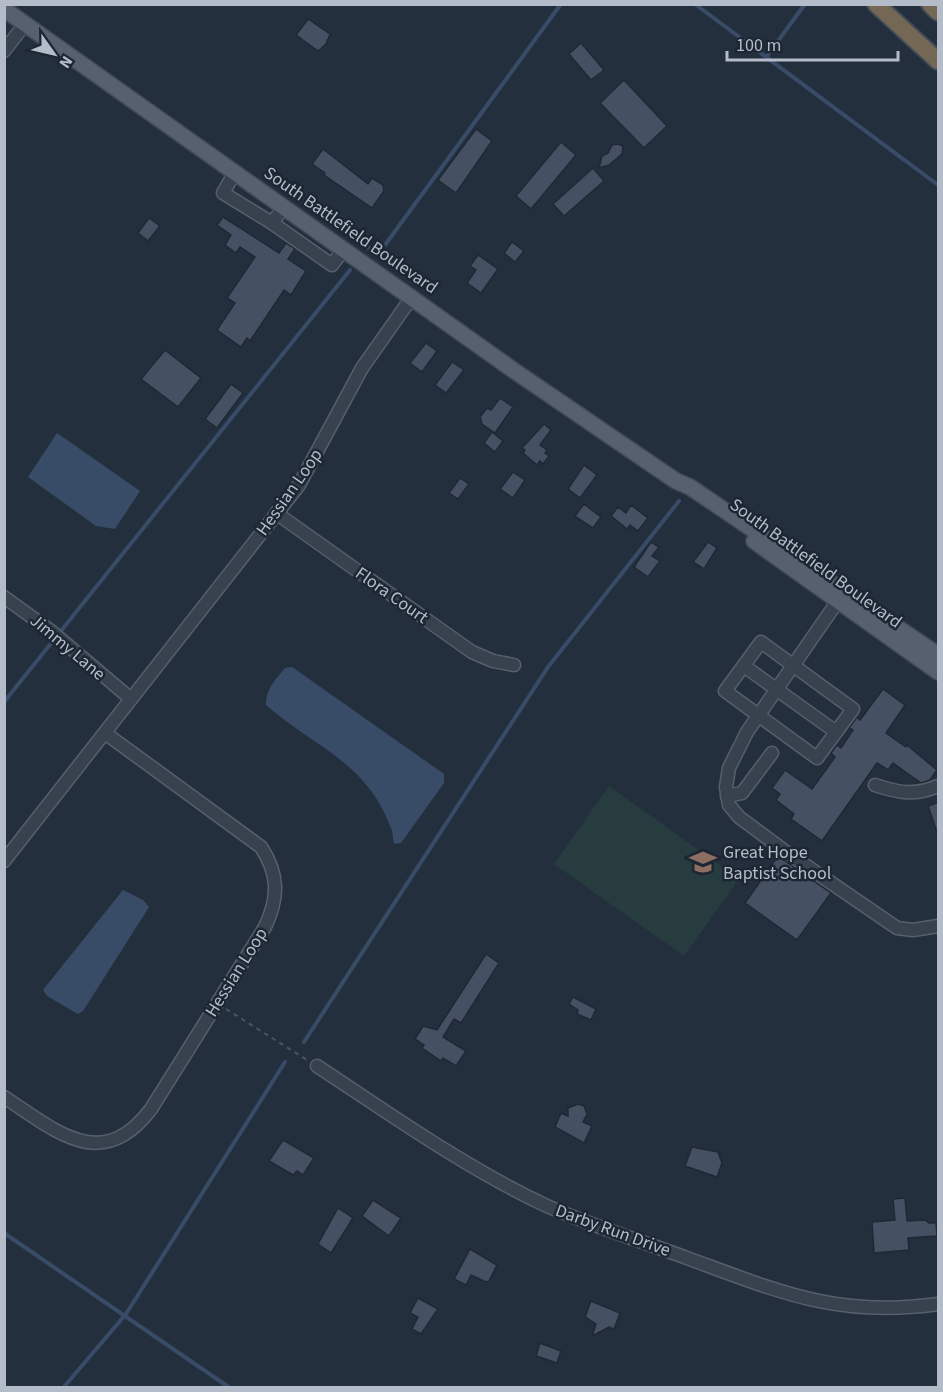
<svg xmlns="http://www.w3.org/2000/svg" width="943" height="1392" font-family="'Source Sans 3',sans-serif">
<rect width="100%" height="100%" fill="#242f3e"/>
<polygon fill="#263c3f" points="609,786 739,879 684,956 554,864"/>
<g fill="#394c67">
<polygon points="57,433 140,491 115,529 96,526 28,477"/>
<path d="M292,667L444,774V783L401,843L394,844C393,840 393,836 392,831C368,762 315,748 266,705C265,690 276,679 285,668Z"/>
<polygon points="123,890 143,900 149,907 83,1011 78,1014 47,996 43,990"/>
</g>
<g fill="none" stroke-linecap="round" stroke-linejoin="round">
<g stroke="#394c67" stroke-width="4">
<polyline points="695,4 938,185"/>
<polyline points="767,56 805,4"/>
<polyline points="366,248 378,248 385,245 561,4"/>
<polyline points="4,702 350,270"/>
<polyline points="304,1042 548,667 679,501"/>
<polyline points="4,1233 230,1388"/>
<polyline points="63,1388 126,1314 285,1062"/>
</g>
</g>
<g fill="#455162" stroke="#1f2835" stroke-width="1.5">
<polygon points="308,19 330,34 326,44 318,51 296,35"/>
<polygon points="581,43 604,70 591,80 569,54"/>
<polygon points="624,80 667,126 644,148 600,103"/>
<polygon points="476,129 492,141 456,193 438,180"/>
<polygon points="561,142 576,155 531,209 516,196"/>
<polygon points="618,144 623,146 622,154 609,165 599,168 602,156 608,153 612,145"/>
<polygon points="323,149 368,184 372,178 383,185 384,191 372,208 324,175 325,173 312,164"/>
<polygon points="593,168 604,181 564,216 553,204"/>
<polygon points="223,217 279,253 286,243 295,249 288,259 306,271 291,295 284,290 250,341 247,338 241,347 217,330 235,303 227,298 255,257 240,247 236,253 225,245 231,235 217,225"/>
<polygon points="149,218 160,226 148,241 138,233"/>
<polygon points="512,242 524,251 515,262 504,253"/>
<polygon points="478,255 498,269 481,293 467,283 476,270 470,266"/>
<polygon points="426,343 437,351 422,372 410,363"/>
<polygon points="165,350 201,378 178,407 141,379"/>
<polygon points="452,362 464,370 446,393 435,385"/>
<polygon points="231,384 243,393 217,428 205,419"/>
<polygon points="500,398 513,407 495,433 482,424 480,417 487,408 491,410"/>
<polygon points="544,424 551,430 540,445 547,450 545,453 549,456 543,464 540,461 537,465 523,453 525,450 522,448"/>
<polygon points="492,432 503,441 495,452 484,443"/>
<polygon points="584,465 597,475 580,498 568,489"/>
<polygon points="513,472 525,480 513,498 500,489"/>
<polygon points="460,478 469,484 458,499 449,493"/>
<polygon points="584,504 601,517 593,528 575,516"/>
<polygon points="631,505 648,518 638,531 630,525 627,529 611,516 618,507 626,513"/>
<polygon points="651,542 659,547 652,556 660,561 648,577 634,567"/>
<polygon points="708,542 717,548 704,569 693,562"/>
<polygon points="883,689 905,705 886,733 906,747 907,745 937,770 930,780 921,783 893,763 888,770 877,763 822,841 791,819 794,814 776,800 780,794 772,788 785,770 812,789 835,757 831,753 837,745 841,748 853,730 849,728 857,717 860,720"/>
<polygon points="939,802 939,832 937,832 928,806"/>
<polygon points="778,856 831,893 797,940 745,903"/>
<polygon points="486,954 499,963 461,1023 454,1019 443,1037 466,1051 456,1066 443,1058 441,1061 422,1048 424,1045 415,1039 423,1026 437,1030"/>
<polygon points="573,997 596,1009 591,1020 577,1014 578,1010 569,1004"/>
<polygon points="578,1104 584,1106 587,1114 583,1122 592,1126 584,1143 555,1127 561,1113 568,1116 568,1108"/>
<polygon points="283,1140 314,1158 303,1175 297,1171 293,1175 269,1161"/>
<polygon points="692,1147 718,1152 722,1163 717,1177 685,1166"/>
<polygon points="905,1198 907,1221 925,1220 929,1223 936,1223 937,1236 908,1238 909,1250 874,1253 872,1222 895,1220 893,1199"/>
<polygon points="373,1200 401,1218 389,1236 362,1216"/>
<polygon points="338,1208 353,1218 331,1253 318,1244"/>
<polygon points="470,1249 497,1265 489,1281 486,1282 471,1275 466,1285 454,1279"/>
<polygon points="418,1298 438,1309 421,1334 412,1329 418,1317 410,1313"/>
<polygon points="591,1301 620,1313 614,1329 609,1327 592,1336 596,1324 585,1317"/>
<polygon points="540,1343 561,1351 557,1363 536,1356"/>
</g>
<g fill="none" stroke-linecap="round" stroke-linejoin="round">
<defs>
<g id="minor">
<polyline points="4,51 25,24"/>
<polyline points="235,172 223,193 272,223"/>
<polyline points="284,207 272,223 332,265 344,249"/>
<polyline points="276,513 472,652 493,661 514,665"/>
<polyline points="4,597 51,631 131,699"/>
<polygon points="761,642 853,709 817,758 725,691"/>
<polyline points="744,666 836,732"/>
<path d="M875,785C899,793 915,796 938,786"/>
<polyline points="727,796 742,793 772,753"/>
<polyline points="786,852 739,817 729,805 726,787 729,768 747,732 842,595"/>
<polyline points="792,856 897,928 913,930 938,926"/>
<polyline points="4,861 299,485 362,368 412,297"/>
<path d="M317,1066C390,1114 467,1169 547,1206C592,1226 641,1241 687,1258C780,1292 837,1318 938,1304"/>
<path d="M4,1097C56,1131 102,1174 151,1109L265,927C279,898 279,874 261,847L105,733"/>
</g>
<g id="major">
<polyline points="4,9 516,372 676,481 690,487 938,655"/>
<polyline points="754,541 938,672"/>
</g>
<g id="highway">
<polyline points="876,4 938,61"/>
<polyline points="930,4 938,12"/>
</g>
</defs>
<use href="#minor" stroke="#565f6c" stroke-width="15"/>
<use href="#major" stroke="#414a57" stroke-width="18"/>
<use href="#highway" stroke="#434c59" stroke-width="20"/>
<polyline stroke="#44595c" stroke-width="2" stroke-dasharray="4.5 4.5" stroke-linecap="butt" points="226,1009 307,1060"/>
<use href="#minor" stroke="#38414e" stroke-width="12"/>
<use href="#major" stroke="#56606e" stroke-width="15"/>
<use href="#highway" stroke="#746855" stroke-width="16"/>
</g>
<defs>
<symbol id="school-bare" viewBox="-9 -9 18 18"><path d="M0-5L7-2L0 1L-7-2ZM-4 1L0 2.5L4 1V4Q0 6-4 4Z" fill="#8d6e63" stroke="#1d2633" stroke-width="2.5" paint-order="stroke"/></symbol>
</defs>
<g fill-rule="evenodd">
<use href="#school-bare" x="684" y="843" width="38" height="38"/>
</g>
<g text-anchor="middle" stroke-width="5" stroke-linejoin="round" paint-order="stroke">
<g font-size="18" fill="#b4bcc9" stroke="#1d2633">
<text transform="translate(351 230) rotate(35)" y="6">South Battlefield Boulevard</text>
<text transform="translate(289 492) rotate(-55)" y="6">Hessian Loop</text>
<text transform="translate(816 563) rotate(36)" y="6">South Battlefield Boulevard</text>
<text transform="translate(392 595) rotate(35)" y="6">Flora Court</text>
<text transform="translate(68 647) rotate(40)" y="6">Jimmy Lane</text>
<text transform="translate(236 972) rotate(-58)" y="6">Hessian Loop</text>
<text transform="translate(613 1230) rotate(20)" y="6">Darby Run Drive</text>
</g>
<g font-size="18" fill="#b4bcc9" stroke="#1d2633" text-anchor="start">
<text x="723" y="858">Great Hope<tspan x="723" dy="21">Baptist School</tspan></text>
</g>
</g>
<rect width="943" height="1392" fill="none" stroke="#b4bcc9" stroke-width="12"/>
<g transform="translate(54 54) rotate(124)" stroke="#1d2633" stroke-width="4.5" paint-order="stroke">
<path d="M0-4.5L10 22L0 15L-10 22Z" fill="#b4bcc9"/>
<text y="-9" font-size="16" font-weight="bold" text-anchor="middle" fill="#b4bcc9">N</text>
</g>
<path d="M727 51v9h171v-9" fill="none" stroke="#b4bcc9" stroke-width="3"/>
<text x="736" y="51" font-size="18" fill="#b4bcc9" stroke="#1d2633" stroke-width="4.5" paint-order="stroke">100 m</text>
</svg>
